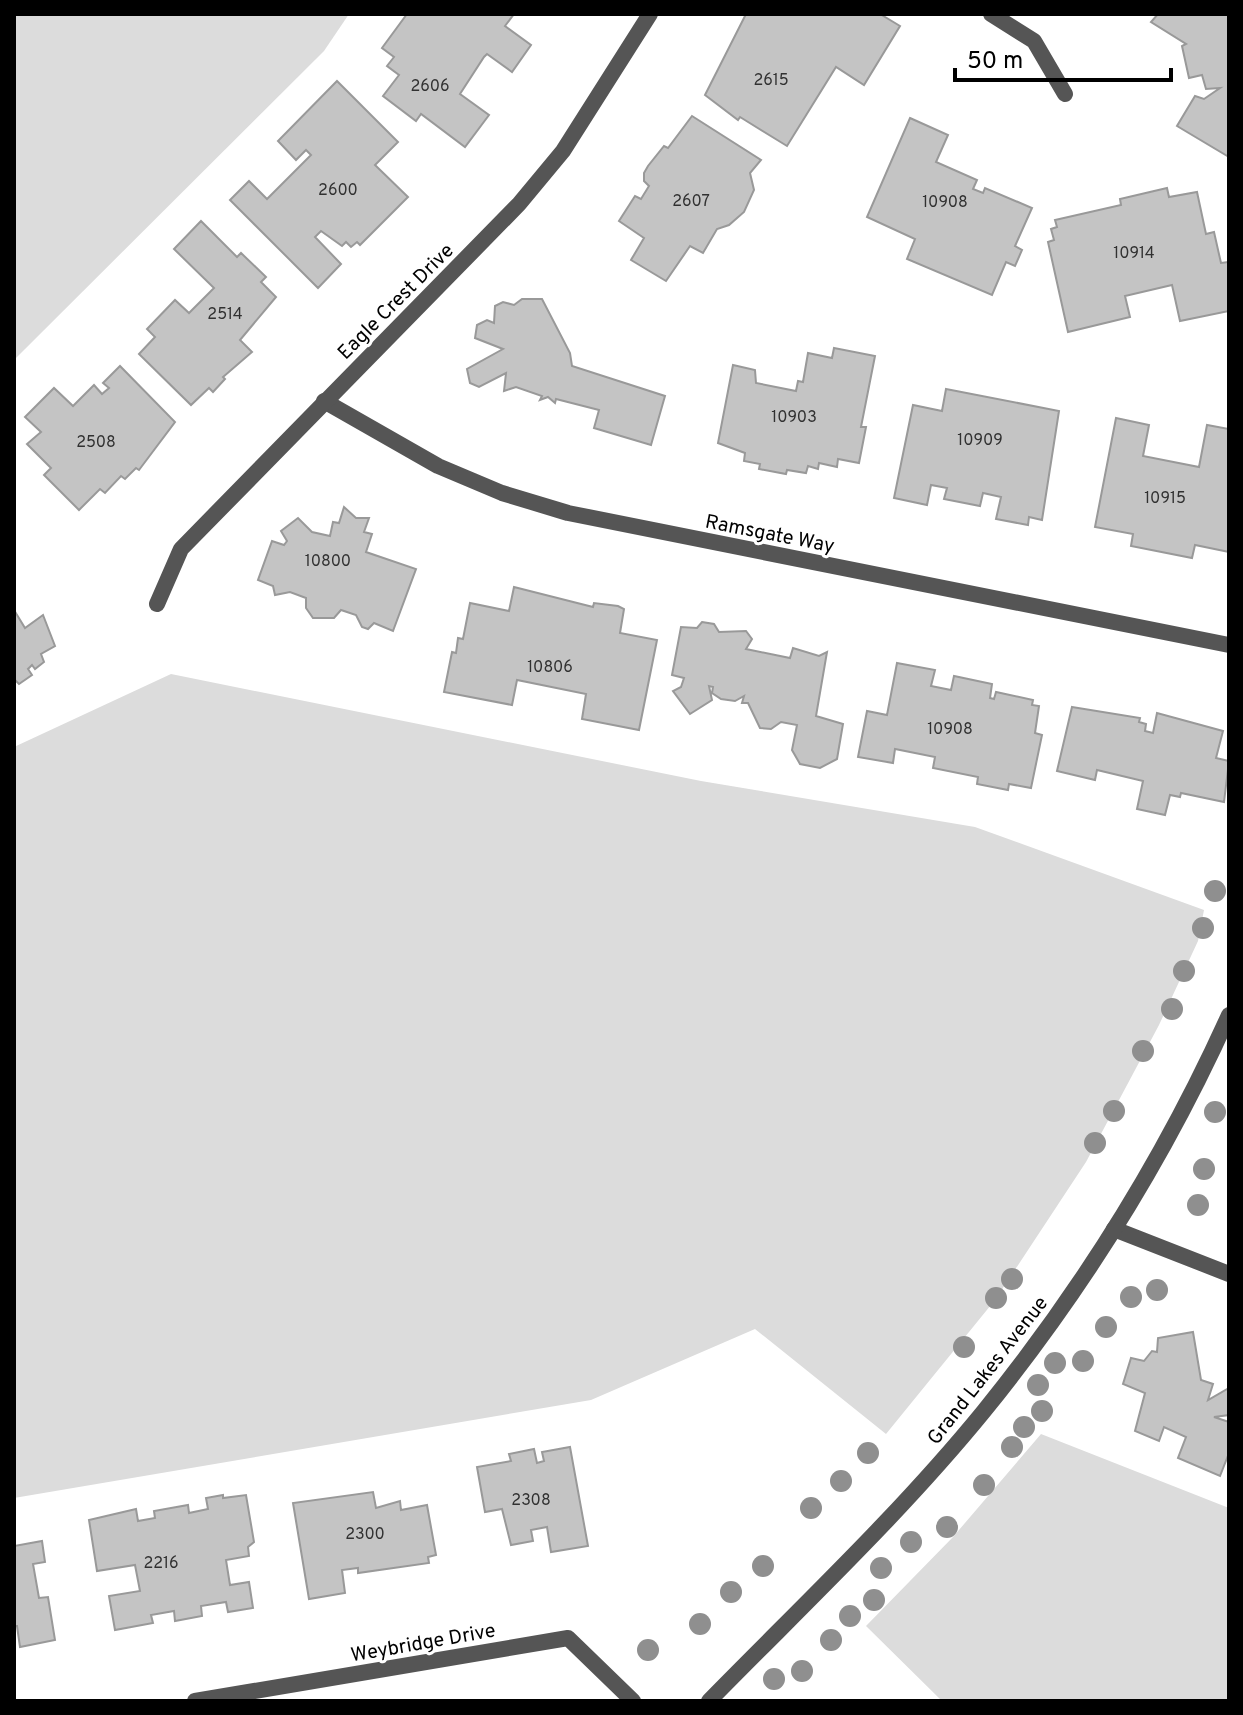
<svg xmlns="http://www.w3.org/2000/svg" width="1243" height="1715" font-family="Overpass,sans-serif">
<rect width="100%" height="100%" fill="#fff"/>
<g fill="#dcdcdc">
<polygon points="14,14 349,14 324,51 14,360"/>
<polygon points="171,674 701,781 975,827 1204,910 1198,941 1159,1025 1086,1162 995,1300 886,1434 755,1329 591,1400 14,1498 14,747"/>
<polygon points="1041,1434 1229,1508 1229,1701 942,1701 866,1626 953,1537"/>
</g>
<g fill="#c4c4c4" stroke="#999" stroke-width="2">
<polygon points="407,14 514,14 505,26 531,45 512,72 487,54 484,57 460,94 489,115 465,147 421,114 416,121 383,96 399,75 387,66 394,57 382,48"/>
<polygon points="746,14 880,14 900,26 864,85 836,67 787,146 740,117 738,120 705,95"/>
<polygon points="1158,14 1229,14 1229,157 1177,126 1195,96 1204,99 1220,88 1206,89 1202,75 1189,78 1182,46 1186,44 1151,22"/>
<polygon points="337,81 398,142 375,165 408,197 360,245 357,242 351,247 346,242 342,246 321,231 315,237 341,264 318,288 230,200 249,181 267,199 311,155 306,150 296,160 278,141"/>
<polygon points="692,116 761,160 750,173 754,190 744,212 729,225 717,229 703,253 690,246 666,281 631,260 644,238 619,221 635,196 641,199 649,186 644,181 644,173 648,166 664,146 668,148"/>
<polygon points="910,118 948,135 936,162 977,180 973,189 983,193 985,188 1032,208 1015,246 1022,250 1015,266 1006,262 992,295 907,259 915,239 867,217"/>
<polygon points="1167,188 1169,197 1197,192 1206,234 1214,232 1221,263 1229,262 1229,311 1180,321 1172,285 1125,296 1130,317 1068,332 1048,242 1054,240 1051,229 1057,227 1055,220 1121,205 1120,199"/>
<polygon points="201,221 237,257 241,253 266,277 261,282 276,297 240,340 252,352 223,377 225,379 213,392 209,388 191,405 139,354 155,337 147,329 175,300 189,313 214,288 174,249"/>
<polygon points="522,299 542,299 570,353 572,366 665,396 651,445 594,428 599,410 556,399 555,403 548,397 540,400 542,396 516,387 504,391 506,373 479,387 470,383 467,369 503,349 475,338 477,325 487,320 494,323 495,306 503,302 514,305"/>
<polygon points="834,348 875,356 861,427 866,427 859,463 838,459 837,467 819,463 818,469 808,466 806,473 787,470 786,474 759,469 760,464 744,461 745,453 718,443 733,365 755,370 756,383 796,391 798,381 803,382 808,353 832,358"/>
<polygon points="120,366 175,422 139,470 136,468 125,479 121,476 105,493 100,489 79,510 44,475 51,468 27,444 41,432 25,417 54,388 73,406 94,385 102,394 109,388 103,383"/>
<polygon points="946,389 1059,411 1042,520 1029,517 1028,525 996,519 1001,497 983,493 980,506 944,499 947,488 931,485 927,505 894,498 913,405 942,411"/>
<polygon points="1116,418 1149,425 1143,456 1199,467 1207,425 1229,429 1229,552 1195,545 1192,558 1131,546 1133,534 1095,527"/>
<polygon points="344,507 356,518 369,518 364,532 372,534 366,552 416,569 393,631 374,623 368,629 362,627 356,615 341,610 334,618 313,618 306,608 306,598 290,592 275,595 273,586 258,580 272,541 284,545 287,541 281,531 298,518 312,532 330,536 333,522 339,523"/>
<polygon points="514,587 593,607 594,603 618,606 624,609 620,633 657,640 639,730 582,719 586,694 517,680 512,705 444,692 452,652 456,653 458,638 463,639 470,603 509,611"/>
<polygon points="14,610 25,628 43,615 55,646 41,654 44,662 35,669 32,665 28,669 32,675 19,684 14,679"/>
<polygon points="702,622 714,624 719,632 746,631 752,639 746,649 790,658 793,648 819,656 827,652 816,716 843,724 837,759 820,768 800,764 792,750 797,725 781,722 771,729 760,728 748,703 742,703 744,696 735,701 721,699 712,693 713,687 709,686 712,700 690,714 673,691 681,687 684,678 672,675 681,627 697,628"/>
<polygon points="897,663 935,670 931,686 951,690 954,676 992,684 990,698 994,699 996,692 1033,700 1032,705 1039,706 1035,733 1042,735 1031,788 1009,784 1008,790 977,784 978,777 933,768 935,757 895,749 893,763 858,757 867,711 887,715"/>
<polygon points="1072,707 1140,718 1139,722 1146,724 1145,731 1153,733 1157,713 1223,731 1216,758 1229,761 1224,802 1181,793 1180,797 1170,795 1165,815 1137,809 1143,781 1097,770 1095,780 1057,771"/>
<polygon points="1193,1332 1201,1380 1213,1384 1208,1400 1229,1388 1229,1415 1214,1417 1229,1422 1229,1453 1220,1476 1178,1458 1186,1437 1164,1427 1159,1441 1135,1431 1145,1393 1123,1384 1131,1358 1144,1361 1152,1351 1157,1352 1158,1338"/>
<polygon points="570,1447 588,1546 551,1552 547,1527 531,1530 533,1541 511,1545 502,1509 485,1512 477,1467 511,1461 509,1454 534,1449 537,1463 544,1461 542,1452"/>
<polygon points="373,1492 376,1508 400,1501 401,1510 427,1505 436,1555 428,1557 429,1563 358,1573 358,1568 342,1570 345,1593 309,1599 293,1503"/>
<polygon points="223,1495 223,1498 246,1495 254,1542 248,1547 249,1556 226,1560 230,1585 249,1582 253,1608 228,1612 226,1602 201,1606 202,1616 175,1621 174,1611 151,1615 153,1623 115,1630 109,1596 140,1591 135,1565 97,1571 89,1520 136,1509 138,1521 155,1518 154,1511 188,1505 189,1513 208,1509 206,1498"/>
<polygon points="42,1541 45,1562 33,1564 39,1598 48,1597 55,1640 20,1647 17,1626 14,1626 14,1546"/>
</g>
<g fill="none" stroke-linecap="round" stroke-linejoin="round">
<g stroke="#555" stroke-width="16">
<polyline points="991,14 1034,41 1065,94"/>
<polyline points="324,401 438,466 502,493 568,513 1229,645"/>
<polyline points="157,604 181,549 519,204 563,151 650,14"/>
<polyline points="1114,1229 1229,1274"/>
<polyline points="195,1701 568,1638 633,1701"/>
</g>
<path stroke="#555" stroke-width="16" d="M709,1701C802,1606 900,1514 984,1411C1082,1290 1165,1157 1229,1015"/>
</g>
<g fill="#8f8f8f">
<circle cx="1215" cy="891" r="11"/>
<circle cx="1203" cy="928" r="11"/>
<circle cx="1184" cy="971" r="11"/>
<circle cx="1172" cy="1009" r="11"/>
<circle cx="1143" cy="1051" r="11"/>
<circle cx="1114" cy="1111" r="11"/>
<circle cx="1215" cy="1112" r="11"/>
<circle cx="1095" cy="1143" r="11"/>
<circle cx="1204" cy="1169" r="11"/>
<circle cx="1198" cy="1205" r="11"/>
<circle cx="1012" cy="1279" r="11"/>
<circle cx="1157" cy="1290" r="11"/>
<circle cx="1131" cy="1297" r="11"/>
<circle cx="996" cy="1298" r="11"/>
<circle cx="1106" cy="1327" r="11"/>
<circle cx="964" cy="1347" r="11"/>
<circle cx="1083" cy="1361" r="11"/>
<circle cx="1055" cy="1363" r="11"/>
<circle cx="1038" cy="1385" r="11"/>
<circle cx="1042" cy="1411" r="11"/>
<circle cx="1024" cy="1427" r="11"/>
<circle cx="1012" cy="1447" r="11"/>
<circle cx="868" cy="1453" r="11"/>
<circle cx="841" cy="1481" r="11"/>
<circle cx="984" cy="1485" r="11"/>
<circle cx="811" cy="1508" r="11"/>
<circle cx="947" cy="1527" r="11"/>
<circle cx="911" cy="1542" r="11"/>
<circle cx="763" cy="1566" r="11"/>
<circle cx="881" cy="1568" r="11"/>
<circle cx="731" cy="1592" r="11"/>
<circle cx="874" cy="1600" r="11"/>
<circle cx="850" cy="1616" r="11"/>
<circle cx="700" cy="1624" r="11"/>
<circle cx="831" cy="1640" r="11"/>
<circle cx="648" cy="1650" r="11"/>
<circle cx="802" cy="1671" r="11"/>
<circle cx="774" cy="1679" r="11"/>
</g>
<g text-anchor="middle" stroke-width="6" stroke-linejoin="round" paint-order="stroke">
<g font-size="16" fill="#313131">
<text x="771" y="85">2615</text>
<text x="430" y="91">2606</text>
<text x="338" y="195">2600</text>
<text x="691" y="206">2607</text>
<text x="945" y="207">10908</text>
<text x="1134" y="258">10914</text>
<text x="225" y="319">2514</text>
<text x="794" y="422">10903</text>
<text x="980" y="445">10909</text>
<text x="96" y="447">2508</text>
<text x="1165" y="503">10915</text>
<text x="328" y="566">10800</text>
<text x="550" y="672">10806</text>
<text x="950" y="734">10908</text>
<text x="531" y="1505">2308</text>
<text x="365" y="1539">2300</text>
<text x="161" y="1568">2216</text>
</g>
<g font-size="20" fill="#000" stroke="#fff">
<text transform="translate(395 301) rotate(-45)" y="7">Eagle Crest Drive</text>
<text transform="translate(770 533) rotate(11)" y="7">Ramsgate Way</text>
<text transform="translate(987 1370) rotate(-52)" y="7">Grand Lakes Avenue</text>
<text transform="translate(423 1642) rotate(-10)" y="7">Weybridge Drive</text>
</g>
</g>
<rect width="1243" height="1715" fill="none" stroke="#000000" stroke-width="32"/>
<path d="M955 68v12h216v-12" fill="none" stroke="#000000" stroke-width="4"/>
<text x="967" y="68" font-size="24" fill="#000000" stroke="#ffffff" stroke-width="6" paint-order="stroke">50 m</text>
</svg>
